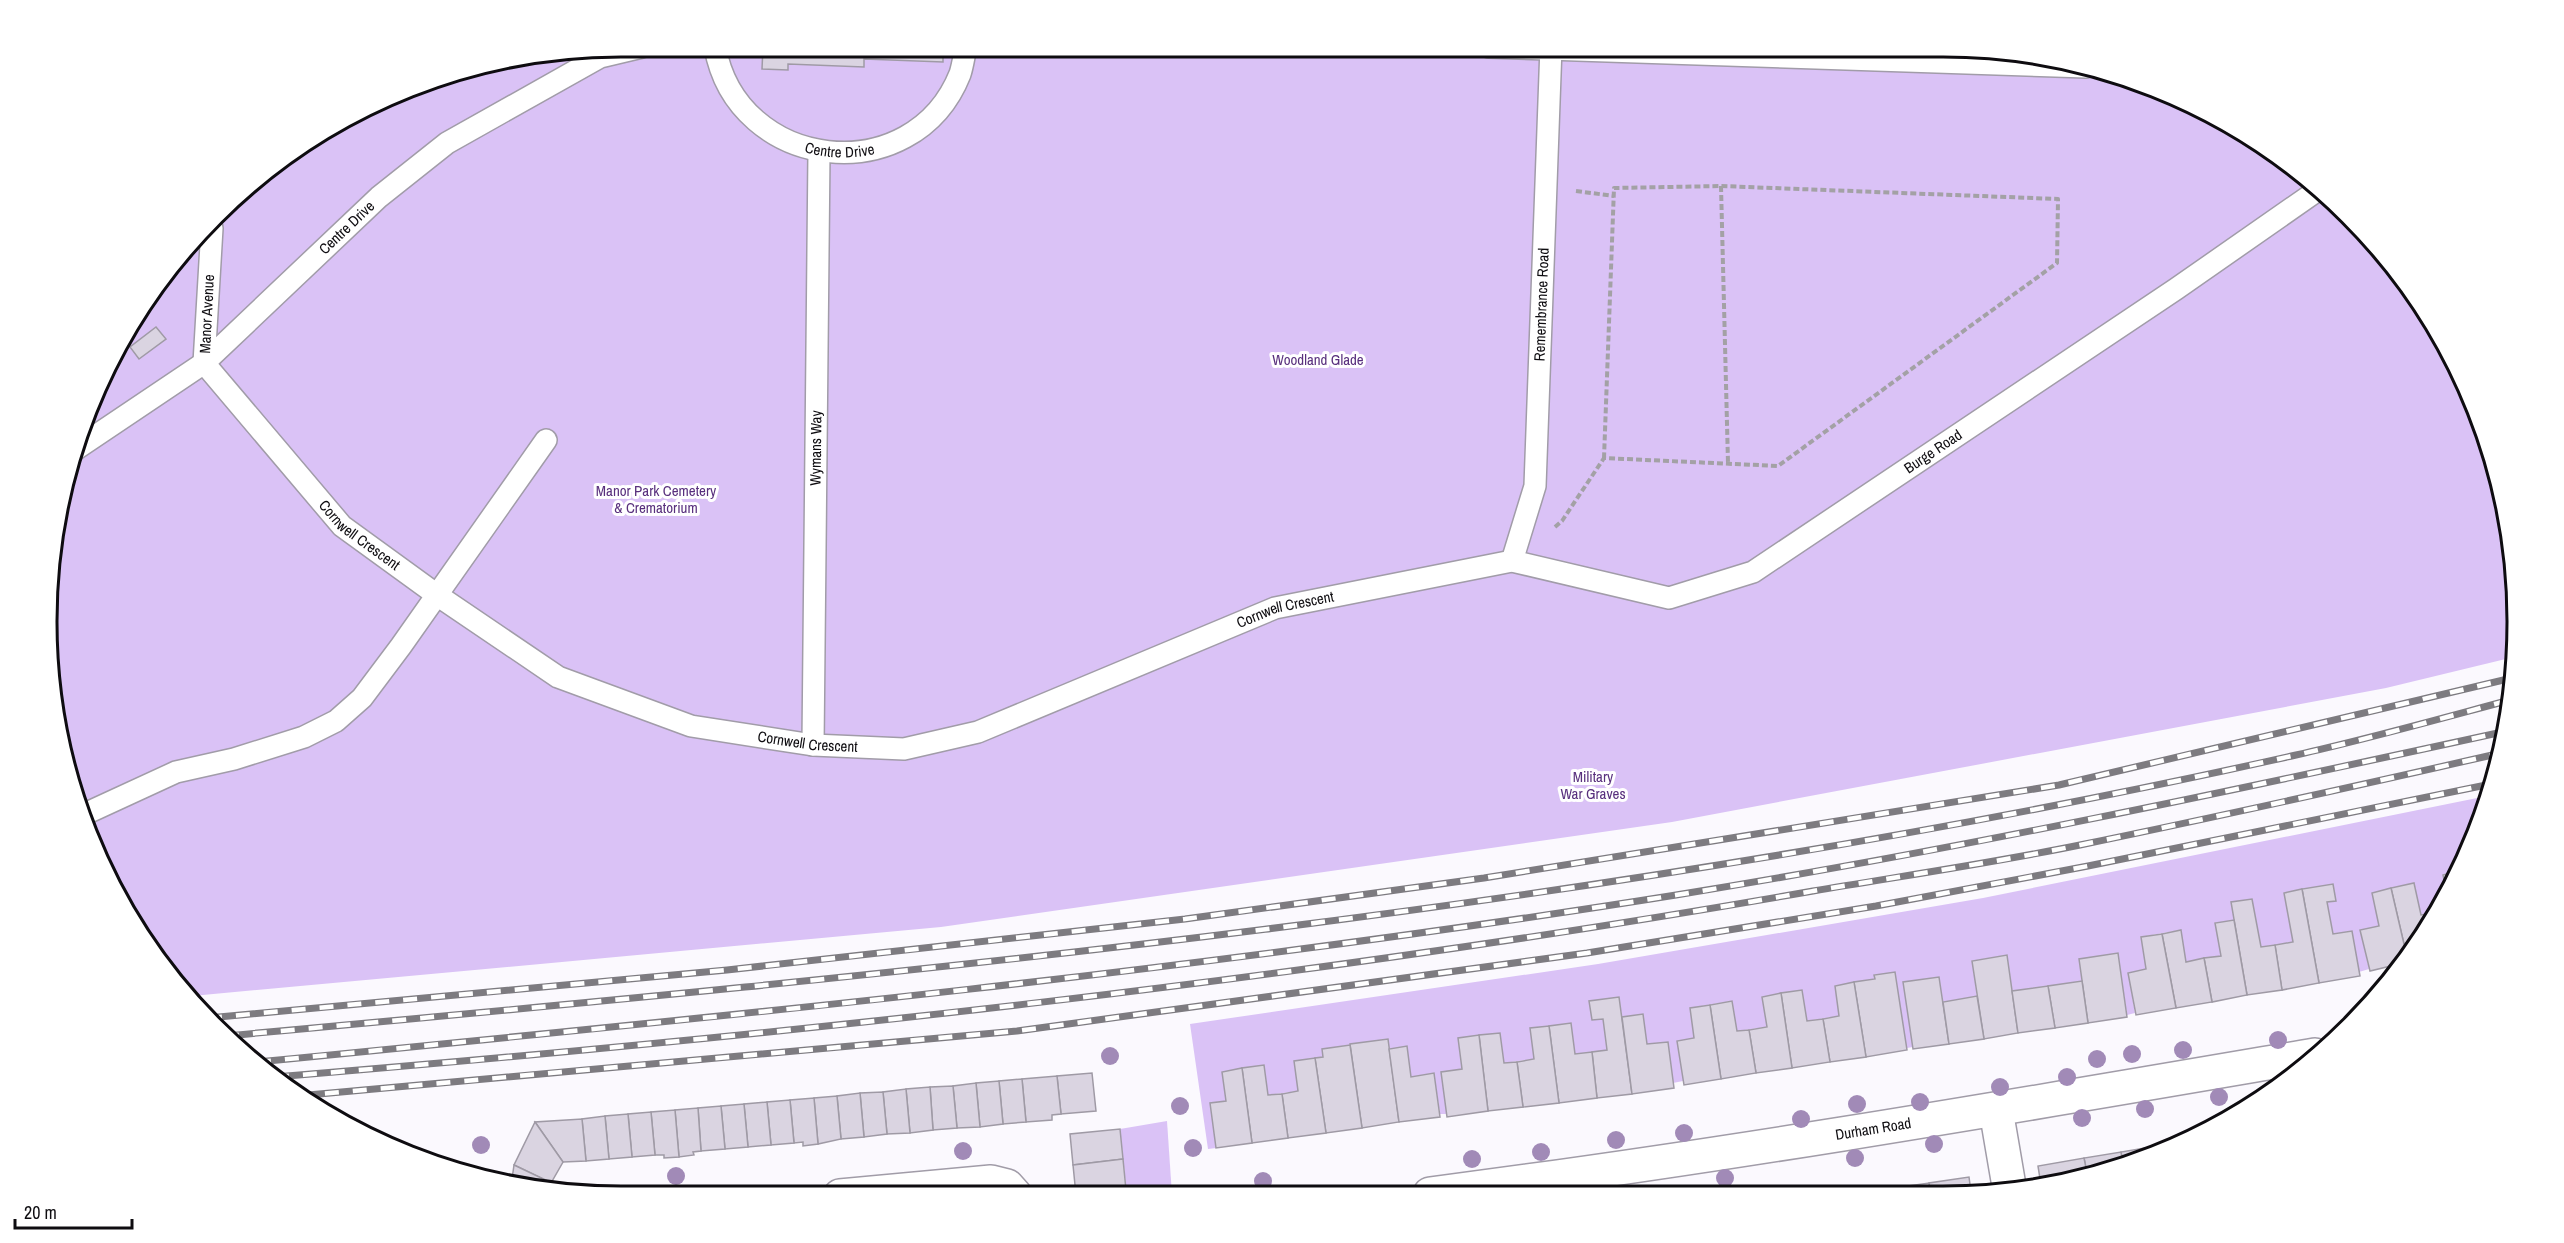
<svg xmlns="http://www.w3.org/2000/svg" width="2564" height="1243" font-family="'Archivo Narrow',sans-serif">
<rect width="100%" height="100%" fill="#fbf9fe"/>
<g fill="#dac2f6">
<polygon points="622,47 1943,47 2055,58 2163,90 2262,144 2349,215 2421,302 2474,402 2507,510 2517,622 2514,657 2386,688 1672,822 941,927 192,996 106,876 51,697 58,509 90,401 143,302 271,166 436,77"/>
<polygon points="2487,796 2474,842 2457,871 2443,875 2446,889 2433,913 2421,915 2413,884 2372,893 2379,926 2360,930 2369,969 2359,972 2333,934 2327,902 2336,901 2333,884 2284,893 2293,942 2261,947 2252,899 2231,902 2234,920 2215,923 2221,956 2186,962 2180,930 2141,937 2146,969 2128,973 2135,1013 2127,1015 2118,953 2079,959 2082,981 2012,991 2007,955 1972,961 1977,996 1943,1002 1938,977 1903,982 1913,1047 1907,1048 1874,975 1875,979 1835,986 1839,1016 1807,1021 1802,990 1762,997 1767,1027 1737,1031 1732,1001 1690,1008 1694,1038 1683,1081 1673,1083 1668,1042 1647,1044 1643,1014 1622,1017 1619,998 1590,1001 1592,1020 1603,1019 1607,1050 1575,1054 1571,1023 1534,1059 1504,1063 1500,1033 1458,1038 1462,1069 1441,1072 1447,1114 1440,1114 1434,1073 1411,1077 1407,1047 1389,1049 1387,1039 1323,1049 1323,1057 1298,1091 1268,1095 1264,1065 1222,1072 1226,1101 1210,1103 1216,1148 1208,1149 1190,1024 1598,964 1983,898"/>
<polygon points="1167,1121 1172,1195 1127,1195 1120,1129"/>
</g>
<g fill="#dad4e1" stroke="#9f9aa5" stroke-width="1.5">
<polygon points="763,47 943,47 943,62 864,59 864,67 788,64 788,70 762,69"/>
<polygon points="156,327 166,339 139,359 130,347"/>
<polygon points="2457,871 2446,889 2443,875"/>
<polygon points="2414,883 2421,915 2433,913 2407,957 2391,888"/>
<polygon points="2333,884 2336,901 2327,902 2333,934 2352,931 2360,976 2319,983 2302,889"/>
<polygon points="2391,888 2407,957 2403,963 2370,971 2360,930 2379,926 2372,893"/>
<polygon points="2302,889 2319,983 2282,990 2275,945 2293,942 2284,893"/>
<polygon points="2252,899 2261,947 2275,945 2282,990 2247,995 2231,902"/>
<polygon points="2234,920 2247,995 2212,1002 2204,958 2221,956 2215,923"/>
<polygon points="2181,930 2186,962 2204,958 2212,1002 2176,1008 2162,934"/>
<polygon points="2162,934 2176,1008 2136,1015 2128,973 2146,969 2141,937"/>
<polygon points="2118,953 2127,1017 2088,1023 2079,959"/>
<polygon points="2007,955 2018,1033 1984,1039 1972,961"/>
<polygon points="1895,972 1907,1050 1866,1057 1854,982 1875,979 1874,975"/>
<polygon points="1939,977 1949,1044 1913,1049 1903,982"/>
<polygon points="2082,981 2088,1023 2055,1028 2048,986"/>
<polygon points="1854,982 1866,1057 1830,1062 1823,1019 1839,1016 1835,986"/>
<polygon points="2048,986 2055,1028 2018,1033 2012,991"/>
<polygon points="1802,990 1807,1021 1823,1019 1830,1062 1792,1068 1781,993"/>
<polygon points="1781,993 1792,1068 1756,1073 1749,1030 1767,1027 1762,997"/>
<polygon points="1977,996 1984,1039 1949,1044 1943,1002"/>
<polygon points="1619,997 1632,1094 1597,1098 1592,1052 1607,1050 1603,1019 1592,1020 1589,1001"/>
<polygon points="1732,1001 1737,1031 1749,1030 1756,1073 1721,1079 1710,1005"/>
<polygon points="1710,1005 1721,1079 1684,1085 1677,1041 1694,1038 1690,1008"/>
<polygon points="1643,1014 1647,1044 1668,1042 1674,1088 1632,1094 1622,1017"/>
<polygon points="1571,1023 1575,1054 1592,1052 1597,1098 1559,1103 1549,1026"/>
<polygon points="1549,1026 1559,1103 1523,1107 1517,1062 1534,1059 1530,1028"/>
<polygon points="1500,1033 1504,1063 1517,1062 1523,1107 1488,1111 1479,1035"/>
<polygon points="1479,1035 1488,1111 1447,1117 1441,1072 1462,1069 1458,1038"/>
<polygon points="1388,1039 1399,1122 1362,1128 1350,1044"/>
<polygon points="1350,1045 1362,1128 1326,1133 1315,1058 1323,1057 1322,1049"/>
<polygon points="1407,1046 1411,1077 1434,1073 1440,1117 1399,1122 1389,1049"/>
<polygon points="1315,1058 1326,1133 1288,1138 1282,1094 1298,1091 1294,1061"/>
<polygon points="1264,1065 1268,1095 1282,1094 1288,1138 1252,1143 1242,1068"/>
<polygon points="1242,1068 1252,1143 1216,1148 1210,1103 1226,1101 1222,1072"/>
<polygon points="1092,1073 1096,1111 1061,1114 1057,1076"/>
<polygon points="1057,1076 1061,1114 1052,1115 1052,1120 1026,1122 1022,1079"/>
<polygon points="1022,1079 1026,1122 1003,1124 999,1081"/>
<polygon points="999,1081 1003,1124 980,1127 976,1083"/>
<polygon points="976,1083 980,1127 957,1128 953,1086"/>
<polygon points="953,1086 957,1128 933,1130 930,1087"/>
<polygon points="930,1087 933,1130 910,1133 906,1089"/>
<polygon points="906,1089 910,1133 887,1134 883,1092"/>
<polygon points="883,1092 887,1134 864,1137 860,1093"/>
<polygon points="860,1093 864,1137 841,1139 837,1096"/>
<polygon points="837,1096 841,1139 818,1144 814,1098"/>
<polygon points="814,1098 818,1144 803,1146 803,1142 794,1143 790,1100"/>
<polygon points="790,1100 794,1143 771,1145 767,1102"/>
<polygon points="767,1102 771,1145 748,1147 744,1104"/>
<polygon points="744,1104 748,1147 725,1149 721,1106"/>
<polygon points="721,1106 725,1149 701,1151 698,1108"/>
<polygon points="698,1108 701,1151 693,1152 694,1155 679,1157 675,1110"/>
<polygon points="675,1110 679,1157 664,1158 664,1155 655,1155 651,1112"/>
<polygon points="651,1112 655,1155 632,1157 628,1114"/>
<polygon points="628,1114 632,1157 609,1159 605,1116"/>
<polygon points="605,1116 609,1159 586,1161 582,1119"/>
<polygon points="582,1119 586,1161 563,1162 535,1122"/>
<polygon points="535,1122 563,1162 551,1183 514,1165"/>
<polygon points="1120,1129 1123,1159 1073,1165 1070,1134"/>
<polygon points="2183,1141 2162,1153 2158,1154 2156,1146"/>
<polygon points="2156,1146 2158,1154 2123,1163 2121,1152"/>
<polygon points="2121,1152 2123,1163 2087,1173 2084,1158"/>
<polygon points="2084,1158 2087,1173 2041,1185 2038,1166"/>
<polygon points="1123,1159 1126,1190 1076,1195 1073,1165"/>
<polygon points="514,1165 554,1184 553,1190 511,1186"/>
<polygon points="1969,1177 1971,1192 1930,1192 1929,1183"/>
<polygon points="1929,1183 1930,1192 1894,1192 1894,1188"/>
<polygon points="1126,1190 1127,1195 1081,1195"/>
</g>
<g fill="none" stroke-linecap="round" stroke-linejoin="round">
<defs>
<g id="lane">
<path id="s1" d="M715,47C737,172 913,192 960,74C963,65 964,55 966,47"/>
<polyline points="1489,47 2086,67"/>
<path id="s2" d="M212,228L204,363L342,526L437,595L558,677L691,726L813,745L904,749L978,732L1275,608L1512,561L1669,598L1753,572L2176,289L2318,190"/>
<path id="s3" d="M76,449L204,363L379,197L447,143L600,57L642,47"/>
<path id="s4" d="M1512,561L1535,486L1551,47"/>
<path id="s5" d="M813,745L819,152"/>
<polyline points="87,813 176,772 234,759 304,737 336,721 362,698 401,646 546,440"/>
</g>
<g id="street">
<polyline points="1996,1110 2010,1192"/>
<path id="s6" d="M1430,1194C1727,1156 2021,1105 2315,1055"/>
<polyline points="840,1196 991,1182 1007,1186 1015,1195"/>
</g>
</defs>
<use href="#lane" stroke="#a19ca8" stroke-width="24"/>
<use href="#street" stroke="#a19ca8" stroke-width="36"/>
<g stroke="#a3a1a5" stroke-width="4" stroke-dasharray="6 3" stroke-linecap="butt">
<polyline points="1721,186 1728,463"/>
<polyline points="1576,191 1614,196"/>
<polyline points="1555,527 1562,521 1604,458 1778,466 2057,263 2058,199 1721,186 1614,188 1604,458"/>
</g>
<use href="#lane" stroke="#fff" stroke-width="21"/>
<use href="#street" stroke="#fff" stroke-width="33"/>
<defs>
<g id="rail">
<polyline points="208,1018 727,970 1185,919 1484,878 2059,785 2512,678"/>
<path d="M225,1036C918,973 1615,908 2296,755C2368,739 2439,719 2510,700"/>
<path d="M257,1062C731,1016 1205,970 1676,895C1955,850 2231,791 2507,731"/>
<path d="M275,1077C790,1035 1304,980 1813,891C1902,876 1992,863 2080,845C2221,816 2361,785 2501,753"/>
<polyline points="297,1096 1017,1031 1587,953 1876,906 2088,866 2491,784"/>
</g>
</defs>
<use href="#rail" stroke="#7d7b80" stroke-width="7"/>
<use href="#rail" stroke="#fff" stroke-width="4.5" stroke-dasharray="14" stroke-linecap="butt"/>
</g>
<g fill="#a18ab7">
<circle cx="2278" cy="1040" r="9"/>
<circle cx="2183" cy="1050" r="9"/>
<circle cx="2132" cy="1054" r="9"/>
<circle cx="1110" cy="1056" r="9"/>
<circle cx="2097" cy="1059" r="9"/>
<circle cx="2067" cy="1077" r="9"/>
<circle cx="2000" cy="1087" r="9"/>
<circle cx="2219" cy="1097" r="9"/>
<circle cx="1920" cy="1102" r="9"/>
<circle cx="1857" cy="1104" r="9"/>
<circle cx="1180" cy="1106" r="9"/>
<circle cx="2145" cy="1109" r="9"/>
<circle cx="2082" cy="1118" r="9"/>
<circle cx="1801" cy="1119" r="9"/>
<circle cx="1684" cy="1133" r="9"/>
<circle cx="1616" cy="1140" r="9"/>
<circle cx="1934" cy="1144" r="9"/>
<circle cx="481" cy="1145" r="9"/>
<circle cx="1193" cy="1148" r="9"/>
<circle cx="963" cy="1151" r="9"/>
<circle cx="1541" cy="1152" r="9"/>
<circle cx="1855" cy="1158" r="9"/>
<circle cx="1472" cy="1159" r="9"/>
<circle cx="676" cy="1176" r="9"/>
<circle cx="1725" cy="1178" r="9"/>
<circle cx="1263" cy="1181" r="9"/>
</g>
<g text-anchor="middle" stroke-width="6" stroke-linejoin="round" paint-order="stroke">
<g font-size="15" fill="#0e0c10" stroke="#fff">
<text dy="5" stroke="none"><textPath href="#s1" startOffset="177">Centre Drive</textPath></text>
<text dy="5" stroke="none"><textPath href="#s3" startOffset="351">Centre Drive</textPath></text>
<text dy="5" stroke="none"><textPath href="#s4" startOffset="260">Remembrance Road</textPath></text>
<text transform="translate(207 314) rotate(-87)" y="5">Manor Avenue</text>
<text dy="5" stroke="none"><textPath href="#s5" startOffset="297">Wymans Way</textPath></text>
<text dy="5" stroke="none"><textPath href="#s2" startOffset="2074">Burge Road</textPath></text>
<text dy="5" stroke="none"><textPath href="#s2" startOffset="368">Cornwell Crescent</textPath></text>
<text dy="5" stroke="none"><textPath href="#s2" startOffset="1376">Cornwell Crescent</textPath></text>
<text dy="5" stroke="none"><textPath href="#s2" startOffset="872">Cornwell Crescent</textPath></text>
<text dy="5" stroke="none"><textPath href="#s6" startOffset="448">Durham Road</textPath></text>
</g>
<g font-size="15" fill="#582f7d" stroke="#fff">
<text x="1318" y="365">Woodland Glade</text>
<text x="656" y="496">Manor Park Cemetery<tspan x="656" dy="17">&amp; Crematorium</tspan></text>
<text x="1593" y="782">Military<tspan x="1593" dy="17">War Graves</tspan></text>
</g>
</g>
<path d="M0 0H2564V1243H0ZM621 57H1943A564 564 0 0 1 2507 621V622A564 564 0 0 1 1943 1186H621A564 564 0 0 1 57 622V621A564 564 0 0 1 621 57Z" fill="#fff" fill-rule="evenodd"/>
<path fill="none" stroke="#0e0c10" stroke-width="3" d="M621 57H1943A564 564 0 0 1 2507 621V622A564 564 0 0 1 1943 1186H621A564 564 0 0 1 57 622V621A564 564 0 0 1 621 57Z"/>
<path d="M15 1219v9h117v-9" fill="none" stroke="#0e0c10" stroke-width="3"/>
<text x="24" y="1219" font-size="18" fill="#0e0c10" stroke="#ffffff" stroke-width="4.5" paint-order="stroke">20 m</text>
</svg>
